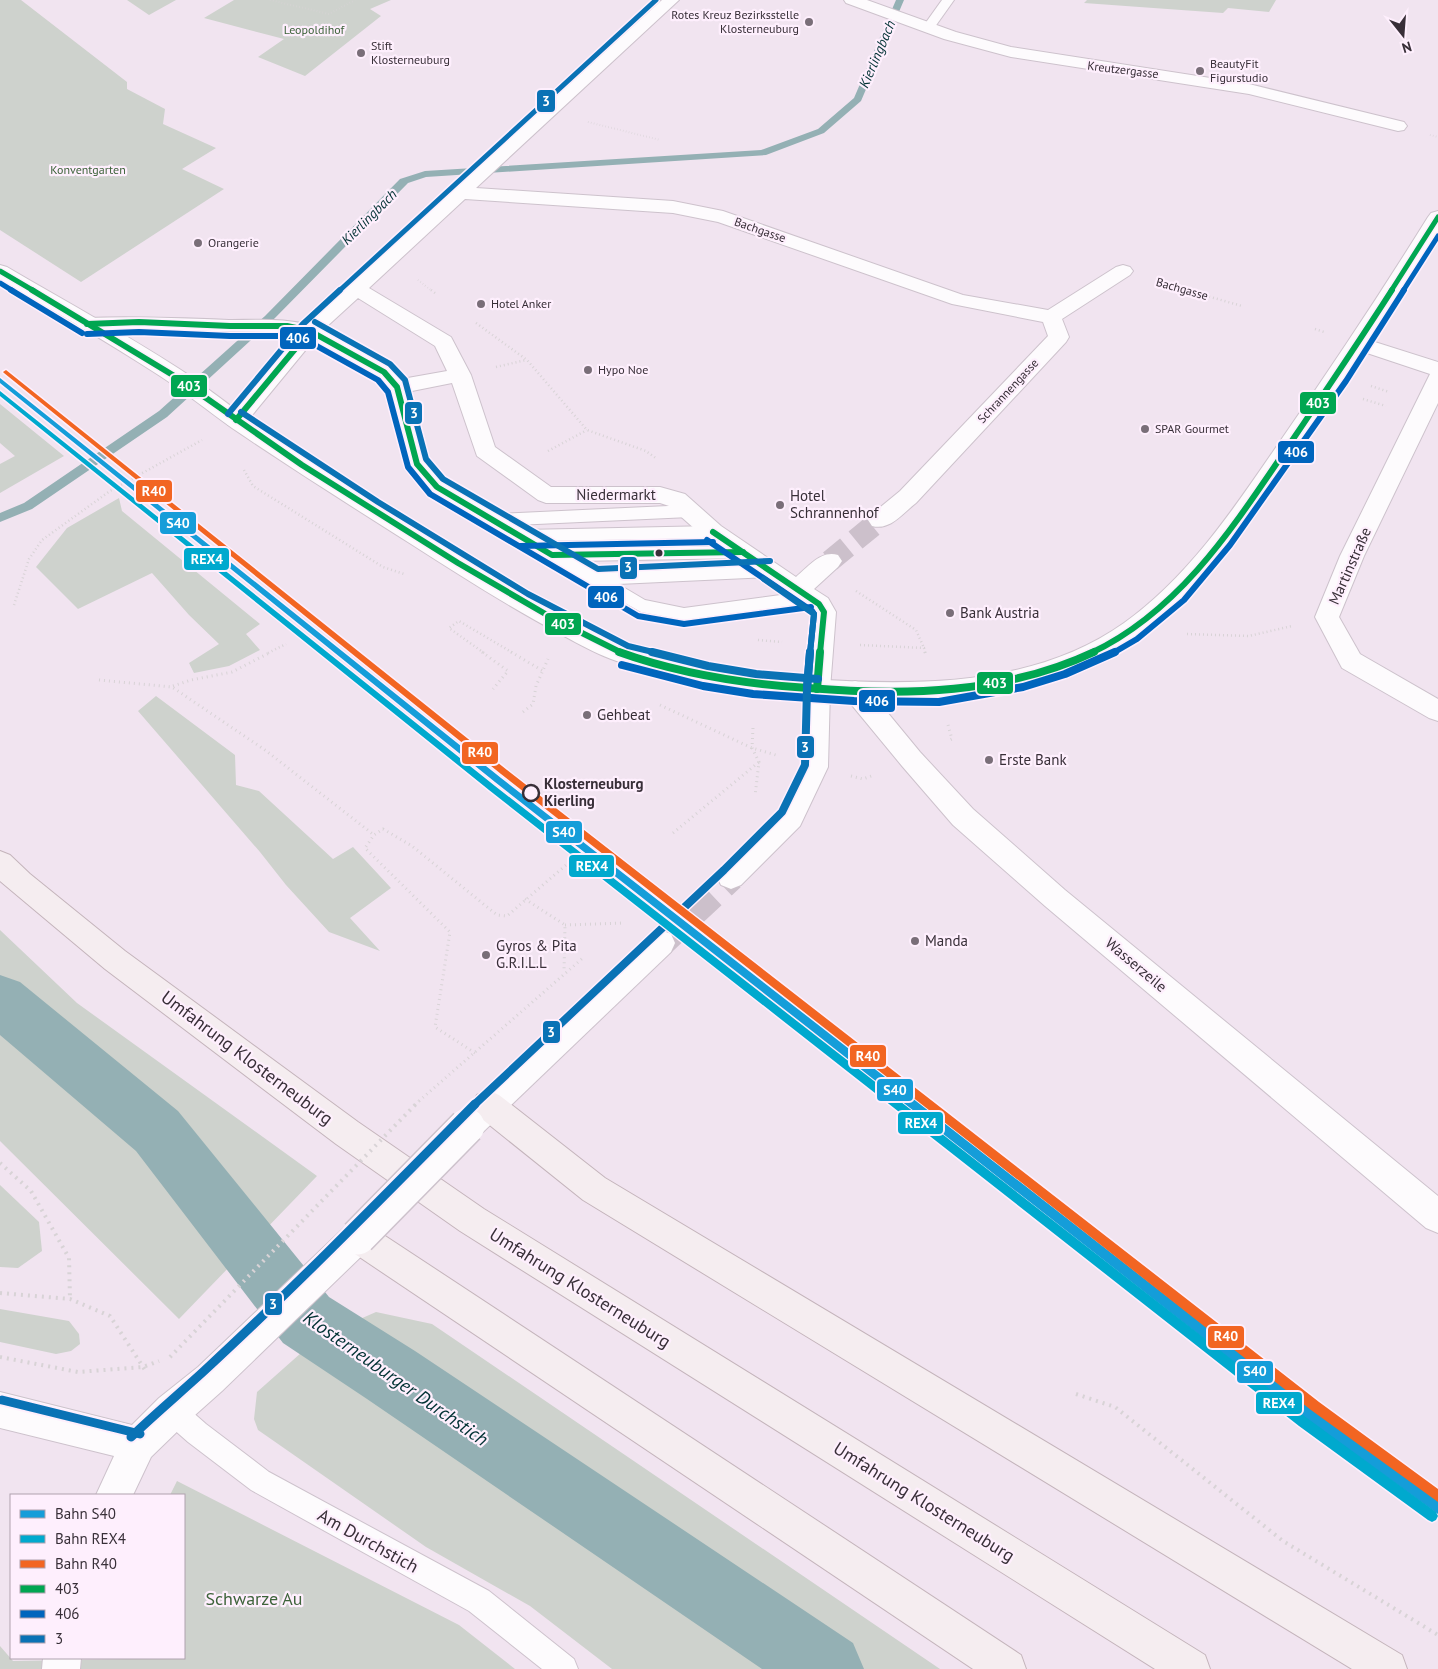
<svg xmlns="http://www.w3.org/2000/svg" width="1438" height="1669" font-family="'PT Sans',sans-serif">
<rect width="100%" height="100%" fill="#f1e4f0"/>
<g fill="#ced2cd">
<polygon points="0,0 21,0 127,82 127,89 165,109 163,124 216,148 182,169 224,189 81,282 0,230"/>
<polygon points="127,0 176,0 149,15"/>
<polygon points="234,0 391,0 370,9 381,16 305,76 258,57 284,39 204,18"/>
<polygon points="1087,0 1276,0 1269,12 1228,8 1223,13 1084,3"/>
<polygon points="0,404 64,456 0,493 0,464 15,456 0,443"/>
<polygon points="119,498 122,511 260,624 246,634 260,650 229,666 194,673 189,663 219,644 189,615 152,573 78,609 36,567 67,528"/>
<polygon points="156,696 235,755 236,785 259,791 333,859 353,847 391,888 350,918 380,951 329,932 286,885 260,852 138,711"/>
<polygon points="0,930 77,1003 317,1176 179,1319 0,1141"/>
<polygon points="0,1185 39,1222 42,1251 18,1268 0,1267"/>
<polygon points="0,1309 69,1321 79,1334 80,1344 71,1351 56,1354 0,1342"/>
<polygon points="376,1312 432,1324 940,1669 612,1669 530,1606 426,1547 258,1430 254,1419 257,1392 319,1337"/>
<polygon points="177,1481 459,1625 515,1669 0,1669 0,1646 13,1661 184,1658 184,1495 170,1495"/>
</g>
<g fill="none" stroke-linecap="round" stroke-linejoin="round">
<polygon fill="#94b0b4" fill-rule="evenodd" points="896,0 904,0 861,101 824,133 766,155 426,177 408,183 273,320 167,417 32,509 0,522 0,513 24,503 159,411 265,316 400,179 425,171 761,150 818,129 854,98"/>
<polygon fill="#94b0b4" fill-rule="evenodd" points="0,975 20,982 178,1111 329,1297 415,1351 853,1643 864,1669 762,1669 367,1399 283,1343 136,1151 0,1035"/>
<polyline stroke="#ccc0cb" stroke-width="22" stroke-dasharray="22 11" stroke-linecap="butt" points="830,561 880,520"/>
<polyline stroke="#ccc0cb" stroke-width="28" stroke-dasharray="28 14" stroke-linecap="butt" points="661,943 731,877"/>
<defs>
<g id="lane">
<polygon points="942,0 954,0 932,31 924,31 922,28"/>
<polygon points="397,382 402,384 405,387 425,462 443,483 496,514 690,505 696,507 698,511 696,515 690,517 515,525 524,530 713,526 719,528 721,532 719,536 713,538 544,541 557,549 743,546 749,548 752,552 749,556 743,558 577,561 598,573 770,565 776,567 779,571 776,575 770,577 618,584 645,600 684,608 810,591 816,592 819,597 816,602 810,603 684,620 641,612 485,524 431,491 409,464 389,387 392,384"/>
<polygon points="172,1398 181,1402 206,1424 269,1472 489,1591 574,1659 578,1669 542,1669 469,1611 251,1490 188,1442 163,1420 159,1411 163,1402"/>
</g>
<g id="street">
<path d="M662,0H679L476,188L673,201L723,211L963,295L1048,310L1116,267L1123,265L1130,267L1133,271L1130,275L1062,319L1069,337L1066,342L916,503C903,513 890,531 872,526L868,520L872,514L900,491L1048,336L1043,322L952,304L718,222L673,213L465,199L369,288L451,337L471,375L495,447L551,487H660L685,494L721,526L796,577C809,566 821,550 838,555L842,561L838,567L814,589L828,598L836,612L830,689L828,767L800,826L741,885L731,889L721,885L717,877L721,869L780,810L802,767L804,689L812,612L810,610L705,538L669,506L660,503H546L538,500L477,456L452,383L397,394L389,392L377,377L313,341L244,425L236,427L228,425L225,420L228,415L296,334L287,332C220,332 154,328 87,330L80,328L77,324L80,320L87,318C135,316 182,318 229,320C255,320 280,318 306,324ZM358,298L435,346L447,371L402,379L391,367L323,330Z"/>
<polygon points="844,0 867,0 956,32 1011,47 1249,84 1404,122 1407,126 1404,130 1398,131 1249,94 1011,57 944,39 846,3"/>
<polygon points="1359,337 1438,362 1438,403 1364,556 1339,617 1360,654 1438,699 1438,721 1429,718 1342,668 1315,617 1340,556 1430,374 1352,348 1349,343 1352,338"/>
<polygon points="855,681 864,684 920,752 973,809 1065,890 1438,1196 1438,1233 1426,1228 1045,906 953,825 902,766 846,698 842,691 846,684"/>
<polygon points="661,930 671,934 675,943 671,952 483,1132 472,1137 461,1132 456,1122 461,1112 651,934"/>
<polygon points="358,1221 370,1226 375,1237 370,1248 222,1391 185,1424 151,1457 133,1495 96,1495 114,1456 0,1428 0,1392 132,1425 159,1398 198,1367 346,1226"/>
<polygon points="43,1658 81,1658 80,1669 42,1669"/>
</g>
<path id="secondary" d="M1438,211V232C1393,306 1346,378 1298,449C1258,508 1219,569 1166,616C1100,675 1005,698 918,701C816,705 708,695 611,659C595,653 579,644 564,636C511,608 461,576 411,544C351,506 291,468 232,428C208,411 185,392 160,376C108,342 53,311 0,279V265L7,267C65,301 124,333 181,370C203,384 223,401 245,416C306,457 368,496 430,534C480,565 530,596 582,623C597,631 613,640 629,646C687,667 749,675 810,679C915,686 1034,687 1124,623C1191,575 1237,504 1283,437C1333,365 1382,291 1428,217L1431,213Z"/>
<g id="primary">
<polygon points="0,851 10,855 30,874 125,951 358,1122 484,1209 1205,1655 1210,1669 1155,1669 460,1231 336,1144 105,969 0,881"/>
<polygon points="488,1090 499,1095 605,1178 1402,1655 1407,1669 1352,1669 583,1200 477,1115 472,1105 477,1095"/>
<polygon points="358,1221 370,1226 1021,1655 1026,1669 973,1669 346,1248 341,1237 346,1226"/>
</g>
</defs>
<use href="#lane" stroke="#cdc2cc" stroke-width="2"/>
<use href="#street" stroke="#cdc2cc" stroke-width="2"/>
<use href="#secondary" stroke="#cdc2cc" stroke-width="2"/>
<use href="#primary" stroke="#c4b4bb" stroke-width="2"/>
<g stroke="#d8d3d6" stroke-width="2" stroke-dasharray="0.5 2.5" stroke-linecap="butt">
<polyline points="270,0 329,14 355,0"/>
<polyline points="588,122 660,140"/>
<polyline points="1430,135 1438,137"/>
<polyline points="418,280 432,291"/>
<polyline points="1157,281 1191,291"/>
</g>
<g stroke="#d8d3d6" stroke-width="2.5" stroke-dasharray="1 3" stroke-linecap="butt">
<polyline points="431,290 435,293"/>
<polyline points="1186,290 1242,306"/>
<polyline points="476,323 527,360 587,430 646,451 657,459"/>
<polyline points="1315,329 1324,332"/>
<polyline points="496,367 526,360"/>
<polyline points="1371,386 1389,392"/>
<polyline points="1363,399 1386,406"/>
<polyline points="548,451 587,430"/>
<polyline points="244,470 253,486 383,567 404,574"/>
<polyline points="856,591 916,630 924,648"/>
<polyline points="14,605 29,559 42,540 110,491 202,440"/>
<polyline points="1187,634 1249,636 1292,626"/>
<polyline points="758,640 782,642"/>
<polyline points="860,645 924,648 925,653"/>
<polyline points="268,653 286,644"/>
<polyline points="484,653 449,628 459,621 513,653"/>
</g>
<g stroke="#d8d3d6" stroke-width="3" stroke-dasharray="1 4" stroke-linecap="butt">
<polyline points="482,652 508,671 493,689"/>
<polyline points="511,652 543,671"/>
<polyline points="925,652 926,655"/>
<polyline points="99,680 172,687 265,750 374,835"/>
<polyline points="173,686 191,680 232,672 271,652"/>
<polyline points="660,705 752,748 776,755"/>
<polyline points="523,712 533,704 536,686 548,659"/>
<polyline points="948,725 952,739 948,741"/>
<polyline points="753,728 752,748 759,762 755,796"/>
<polyline points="851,776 863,779 874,775"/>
<polyline points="673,833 759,762"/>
<polyline points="525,899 565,925 564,972"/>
<polyline points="565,925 624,923"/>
<polyline points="475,1053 435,1027 450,932 365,848 374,835 383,829 412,846 497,915 507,916 566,865"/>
<polyline points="419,1101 584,957"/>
</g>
<g stroke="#d8d3d6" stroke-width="4" stroke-dasharray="2 5" stroke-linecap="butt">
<polyline points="0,1163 31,1191 69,1258 70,1299"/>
<polyline points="0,1293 70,1299 110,1316 147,1373"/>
<polyline points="0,1357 78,1372 143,1367 159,1361"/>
<polyline points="1076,1394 1115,1407 1283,1541 1438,1635"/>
</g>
<use href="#lane" fill="#fdfbfd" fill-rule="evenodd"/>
<use href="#street" fill="#fdfbfd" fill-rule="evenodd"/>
<use href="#secondary" fill="#fdfbfd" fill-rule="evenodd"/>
<use href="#primary" fill="#f5edf0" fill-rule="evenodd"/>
<defs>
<polyline id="street-bridge" points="358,1237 467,1126"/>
</defs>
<use href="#street-bridge" stroke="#cdc2cc" stroke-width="38" stroke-linecap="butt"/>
<polyline stroke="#d8d3d6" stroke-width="3" stroke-dasharray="1 4" stroke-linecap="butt" points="415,1105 419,1101"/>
<polyline stroke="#d8d3d6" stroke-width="4" stroke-dasharray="2 5" stroke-linecap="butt" points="170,1357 416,1104"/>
<use href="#street-bridge" stroke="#fdfbfd" stroke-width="35"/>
<defs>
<g id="bus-1-far2">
<polyline points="0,271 34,291"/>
<polyline points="1391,291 1438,217"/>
</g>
<g id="bus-1-far1">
<polyline points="32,290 176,377 302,465 458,563 554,619 622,653"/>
<polyline points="87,324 139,322 230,326 287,326 310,331 384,372 397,387 417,464 437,487 552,555 743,552"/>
<polyline points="236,420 310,331"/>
<polyline points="713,532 819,604 824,612 820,653"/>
<path d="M1091,653C1180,611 1234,526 1287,448C1323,395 1358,343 1392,290"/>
</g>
<g id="bus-1">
<path d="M619,652C680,674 744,684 808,688C905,696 1005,694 1094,652"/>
<polyline points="817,689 820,652"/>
</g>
<g id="bus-2-far2">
<polyline points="0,283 13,291"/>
<polyline points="1403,291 1438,236"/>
</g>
<g id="bus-2-far1">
<polyline points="11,290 82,333"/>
<polyline points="87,334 139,332 230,336 286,336 306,340 378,380 388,392 408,467 430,494 638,616 684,624 811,607"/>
<polyline points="707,540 812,611 814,614 810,653"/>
<polyline points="520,546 713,542"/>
<polyline points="1113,653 1137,639 1184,600 1230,545 1346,381 1404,290"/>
</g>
<g id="bus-2">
<polyline points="622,665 703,686 753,694 854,701 939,702 1023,687 1065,674 1115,652"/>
<polyline points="807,688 810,652"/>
</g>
<polyline id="bus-3-far3" points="339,291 656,0"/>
<g id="bus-3-far2">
<polyline points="315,322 390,364 405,380 426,459 443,479 598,569 770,561"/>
<polyline points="241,412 378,502 528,594 628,646 657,653"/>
<polyline points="228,414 303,324 340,290"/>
<polyline points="764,579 814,614 810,653"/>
</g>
<g id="bus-3-far1">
<polyline points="652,652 708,666 756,674 818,679"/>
<polyline points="474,1105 724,870 782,812 805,765 807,689 810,652"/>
</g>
<g id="bus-3">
<polyline points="2,1400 140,1434"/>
<path d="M131,1437C155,1414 180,1393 204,1371C297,1285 386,1194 475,1104"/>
</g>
</defs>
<use href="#bus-1-far2" stroke="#feeffd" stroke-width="8"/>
<use href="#bus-1-far1" stroke="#feeffd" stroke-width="9"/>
<use href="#bus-1" stroke="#feeffd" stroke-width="11"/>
<use href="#bus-2-far2" stroke="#feeffd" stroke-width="8"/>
<use href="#bus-2-far1" stroke="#feeffd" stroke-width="9"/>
<use href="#bus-2" stroke="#feeffd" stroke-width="11"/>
<use href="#bus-3-far3" stroke="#feeffd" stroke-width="8"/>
<use href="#bus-3-far2" stroke="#feeffd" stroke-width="9"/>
<use href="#bus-3-far1" stroke="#feeffd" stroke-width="11"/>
<use href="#bus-3" stroke="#feeffd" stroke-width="13"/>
<use href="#bus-1-far2" stroke="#00a651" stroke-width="5"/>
<use href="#bus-1-far1" stroke="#00a651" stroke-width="6"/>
<use href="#bus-1" stroke="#00a651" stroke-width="8"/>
<use href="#bus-2-far2" stroke="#0065bd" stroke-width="5"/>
<use href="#bus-2-far1" stroke="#0065bd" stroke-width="6"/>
<use href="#bus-2" stroke="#0065bd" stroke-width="8"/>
<use href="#bus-3-far3" stroke="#0a72b5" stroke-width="5"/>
<use href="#bus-3-far2" stroke="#0a72b5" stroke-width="6"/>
<use href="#bus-3-far1" stroke="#0a72b5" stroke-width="8"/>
<use href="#bus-3" stroke="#0a72b5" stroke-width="9"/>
<defs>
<polygon id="rail-1" points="0,378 501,778 1313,1410 1438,1501 1438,1514 1305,1418 495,782 0,383"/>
<polygon id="rail-2" points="0,391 495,786 1307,1418 1436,1512 1438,1516 1436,1520 1432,1522 1428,1520 1299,1426 489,790 0,396"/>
<polygon id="rail-3" points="6,370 507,770 1319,1402 1438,1489 1438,1502 1311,1410 501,774 4,373 3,372"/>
</defs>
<use href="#rail-1" stroke="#feeffd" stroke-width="3"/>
<use href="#rail-2" stroke="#feeffd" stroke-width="3"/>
<use href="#rail-3" stroke="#feeffd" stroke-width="3"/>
<use href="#rail-1" fill="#159dd9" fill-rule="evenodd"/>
<use href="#rail-2" fill="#00a9ce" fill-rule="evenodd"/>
<use href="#rail-3" fill="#f26522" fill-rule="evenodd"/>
</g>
<g fill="#796e78" stroke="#feeffd" stroke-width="2">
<circle cx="809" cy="22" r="5"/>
<circle cx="361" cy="53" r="5"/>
<circle cx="1200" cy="71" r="5"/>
<circle cx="198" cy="243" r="5"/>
<circle cx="481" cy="304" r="5"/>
<circle cx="588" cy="370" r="5"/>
<circle cx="1145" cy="429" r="5"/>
<circle cx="780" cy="505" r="5"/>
<circle cx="950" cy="613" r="5"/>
<circle cx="587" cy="715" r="5"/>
<circle cx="989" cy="760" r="5"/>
<circle cx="915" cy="941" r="5"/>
<circle cx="486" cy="955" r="5"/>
</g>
<circle fill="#382f38" stroke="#feeffd" stroke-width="2" cx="659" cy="553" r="4.5"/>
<circle fill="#feeffd" stroke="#382f38" stroke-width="2.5" cx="531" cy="793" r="8"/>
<g text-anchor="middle" stroke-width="4.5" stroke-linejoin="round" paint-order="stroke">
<g font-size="12" fill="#382f38" stroke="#feeffd" text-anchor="start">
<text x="799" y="19" text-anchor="end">Rotes Kreuz Bezirksstelle<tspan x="799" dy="14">Klosterneuburg</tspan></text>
<text x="371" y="50">Stift<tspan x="371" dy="14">Klosterneuburg</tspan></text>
<text x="1210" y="68">BeautyFit<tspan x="1210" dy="14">Figurstudio</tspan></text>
<text x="208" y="247">Orangerie</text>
<text x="491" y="308">Hotel Anker</text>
<text x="598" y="374">Hypo Noe</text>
<text x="1155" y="433">SPAR Gourmet</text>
</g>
<g font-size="12" fill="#3d633a" stroke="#feeffd">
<text x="314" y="34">Leopoldihof</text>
<text x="88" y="174">Konventgarten</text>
</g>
<g font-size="12" fill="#382f38" stroke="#feeffd">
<text transform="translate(1123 70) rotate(7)" y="4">Kreutzergasse</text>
<text transform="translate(760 230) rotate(19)" y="4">Bachgasse</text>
<text transform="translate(1182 289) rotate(16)" y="4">Bachgasse</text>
<text transform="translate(1008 391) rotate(-47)" y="4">Schrannengasse</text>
</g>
<g font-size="14" font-style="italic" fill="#013133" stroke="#feeffd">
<text transform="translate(877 54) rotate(-67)" y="5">Kierlingbach</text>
<text transform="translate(369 217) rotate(-45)" y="5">Kierlingbach</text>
</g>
<g font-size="15" fill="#382f38" stroke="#feeffd">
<text x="616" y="500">Niedermarkt</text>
<text transform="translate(1350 566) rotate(-66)" y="5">Martinstraße</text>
<text transform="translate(1136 965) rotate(40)" y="5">Wasserzeile</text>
</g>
<g font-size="15" fill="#382f38" stroke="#feeffd" text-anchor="start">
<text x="790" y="501">Hotel<tspan x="790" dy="17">Schrannenhof</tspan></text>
<text x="960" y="618">Bank Austria</text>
<text x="597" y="720">Gehbeat</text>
<text x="999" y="765">Erste Bank</text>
<text x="925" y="946">Manda</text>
<text x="496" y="951">Gyros &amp; Pita<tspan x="496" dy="17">G.R.I.L.L</tspan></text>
</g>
<g font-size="15" font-weight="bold" fill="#382f38" stroke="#feeffd" text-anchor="start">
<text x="544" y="789">Klosterneuburg<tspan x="544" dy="17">Kierling</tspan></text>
</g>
<g font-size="18" fill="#382f38" stroke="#feeffd">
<text transform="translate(247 1058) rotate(37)" y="6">Umfahrung Klosterneuburg</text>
<text transform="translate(580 1288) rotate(32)" y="6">Umfahrung Klosterneuburg</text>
<text transform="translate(924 1502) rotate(32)" y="6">Umfahrung Klosterneuburg</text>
<text transform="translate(368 1541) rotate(29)" y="6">Am Durchstich</text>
</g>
<g font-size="18" fill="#3d633a" stroke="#feeffd">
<text x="254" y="1605">Schwarze Au</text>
</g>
<g font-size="19" font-style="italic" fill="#013133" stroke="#feeffd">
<text transform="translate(396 1378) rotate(35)" y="7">Klosterneuburger Durchstich</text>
</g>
</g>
<g stroke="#feeffd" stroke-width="2">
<rect x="536" y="89" width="20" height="24" rx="5" fill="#0a72b5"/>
<rect x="279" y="326" width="38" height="24" rx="5" fill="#0065bd"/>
<rect x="170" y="374" width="38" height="24" rx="5" fill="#00a651"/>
<rect x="1299" y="391" width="38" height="24" rx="5" fill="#00a651"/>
<rect x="404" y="401" width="19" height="24" rx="5" fill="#0a72b5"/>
<rect x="1277" y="440" width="38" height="24" rx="5" fill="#0065bd"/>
<rect x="135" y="479" width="38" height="24" rx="5" fill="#f26522"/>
<rect x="159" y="511" width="38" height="24" rx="5" fill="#159dd9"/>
<rect x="183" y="547" width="47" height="24" rx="5" fill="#00a9ce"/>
<rect x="619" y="556" width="19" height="24" rx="5" fill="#0a72b5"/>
<rect x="587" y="585" width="38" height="24" rx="5" fill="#0065bd"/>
<rect x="544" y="612" width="38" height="24" rx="5" fill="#00a651"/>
<rect x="976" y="671" width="38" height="24" rx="5" fill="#00a651"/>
<rect x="858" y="689" width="38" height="24" rx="5" fill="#0065bd"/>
<rect x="796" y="735" width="19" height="24" rx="5" fill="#0a72b5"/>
<rect x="461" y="741" width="38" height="24" rx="5" fill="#f26522"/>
<rect x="545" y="820" width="38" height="24" rx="5" fill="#159dd9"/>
<rect x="568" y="854" width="47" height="24" rx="5" fill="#00a9ce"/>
<rect x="542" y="1020" width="19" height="24" rx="5" fill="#0a72b5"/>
<rect x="849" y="1044" width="38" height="24" rx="5" fill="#f26522"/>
<rect x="876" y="1078" width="38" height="24" rx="5" fill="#159dd9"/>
<rect x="897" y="1111" width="47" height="24" rx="5" fill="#00a9ce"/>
<rect x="264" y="1292" width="19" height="24" rx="5" fill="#0a72b5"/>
<rect x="1207" y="1325" width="38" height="24" rx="5" fill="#f26522"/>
<rect x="1236" y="1360" width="38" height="24" rx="5" fill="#159dd9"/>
<rect x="1255" y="1391" width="48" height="24" rx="5" fill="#00a9ce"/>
</g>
<g font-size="14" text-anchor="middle" font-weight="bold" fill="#fff">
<text x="546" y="106">3</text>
<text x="298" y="343">406</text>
<text x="189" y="391">403</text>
<text x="1318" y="408">403</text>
<text x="414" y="418">3</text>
<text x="1296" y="457">406</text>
<text x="154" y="496">R40</text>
<text x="178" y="528">S40</text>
<text x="207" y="564">REX4</text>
<text x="628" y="572">3</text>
<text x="606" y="602">406</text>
<text x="563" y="629">403</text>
<text x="995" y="688">403</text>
<text x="877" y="706">406</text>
<text x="805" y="752">3</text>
<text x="480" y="757">R40</text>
<text x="564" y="837">S40</text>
<text x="592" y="871">REX4</text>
<text x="551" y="1037">3</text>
<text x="868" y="1061">R40</text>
<text x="895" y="1095">S40</text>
<text x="921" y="1128">REX4</text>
<text x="273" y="1309">3</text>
<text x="1226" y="1341">R40</text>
<text x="1255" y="1376">S40</text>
<text x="1279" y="1408">REX4</text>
</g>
<rect x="10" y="1494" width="175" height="165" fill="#feeffd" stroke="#afa2ae"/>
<rect x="20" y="1510" width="25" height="8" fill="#159dd9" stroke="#afa2ae"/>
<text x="55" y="1519" font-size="15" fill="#382f38">Bahn S40</text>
<rect x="20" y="1535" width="25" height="8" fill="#00a9ce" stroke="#afa2ae"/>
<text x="55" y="1544" font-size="15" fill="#382f38">Bahn REX4</text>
<rect x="20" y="1560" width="25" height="8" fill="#f26522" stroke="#afa2ae"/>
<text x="55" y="1569" font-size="15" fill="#382f38">Bahn R40</text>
<rect x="20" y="1585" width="25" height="8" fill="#00a651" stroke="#afa2ae"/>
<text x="55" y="1594" font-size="15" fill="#382f38">403</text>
<rect x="20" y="1610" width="25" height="8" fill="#0065bd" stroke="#afa2ae"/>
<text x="55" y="1619" font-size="15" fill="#382f38">406</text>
<rect x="20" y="1635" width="25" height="8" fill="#0a72b5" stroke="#afa2ae"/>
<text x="55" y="1644" font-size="15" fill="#382f38">3</text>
<g transform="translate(1403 35) rotate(163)" stroke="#feeffd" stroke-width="4" paint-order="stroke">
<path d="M0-4L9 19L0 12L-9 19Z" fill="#382f38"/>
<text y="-8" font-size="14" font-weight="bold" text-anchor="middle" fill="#382f38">N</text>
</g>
</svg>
